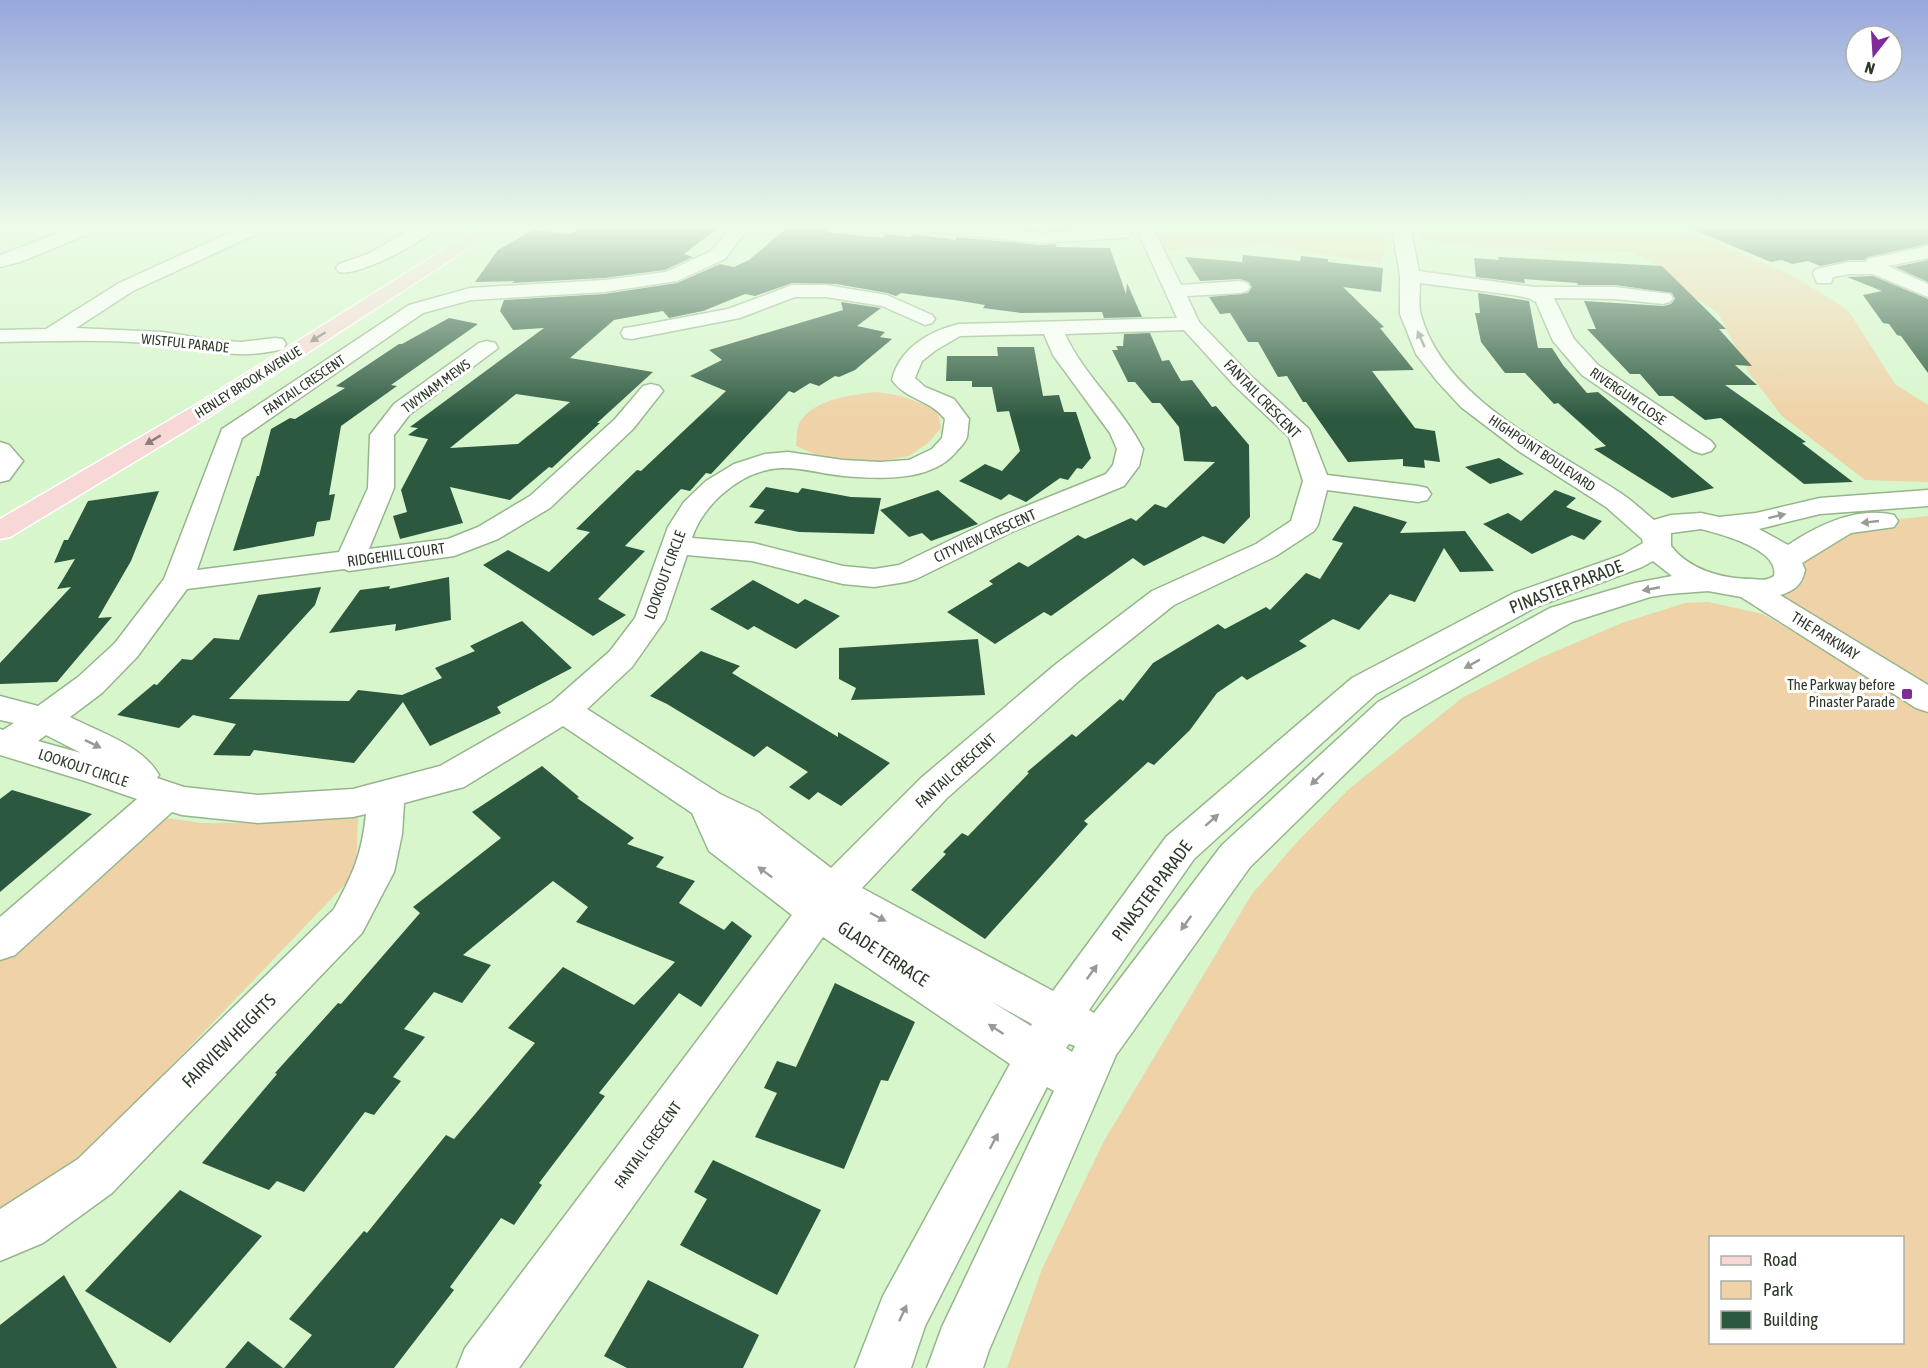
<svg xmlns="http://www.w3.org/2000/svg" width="1928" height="1368" font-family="'Asap Condensed',sans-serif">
<rect width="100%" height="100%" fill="#d7f6cc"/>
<g fill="#efd2a7" fill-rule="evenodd">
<polygon points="1172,227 1387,227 1382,264 1268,245 1160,251 1154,239 1156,233"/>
<polygon points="1421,227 1676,227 1790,274 1848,310 1895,384 1928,405 1928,482 1865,480 1782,416 1749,373 1718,313 1682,290 1657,266 1633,252 1501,249 1421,239"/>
<path d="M875,392C900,394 916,400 938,412L941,428L928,443L909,456L872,463L826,459L796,446C797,439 796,428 800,422C814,399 851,395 875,392Z"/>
<polygon points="1928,516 1928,687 1772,591 1788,561 1842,525"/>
<path d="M1708,602L1763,614L1928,714V1368H1007L1042,1269L1104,1141L1252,894L1297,842L1349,789L1462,698L1540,658L1622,623L1685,603ZM1710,1238H1902V1342H1710Z"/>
<polygon points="344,812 358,817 356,873 84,1157 0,1209 0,953 151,816 202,823 277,823"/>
</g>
<g fill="#2c583f" fill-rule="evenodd">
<polygon points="583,227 719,227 684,254 693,257 665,270 604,278 511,283 515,281 475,282 498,250 533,230 570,234"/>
<path d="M788,227H830L825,232L882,238L886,234L910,237L913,234L956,240V237L1041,245L1057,244L1055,247L1110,248L1126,294L1127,283L1142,317L1104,318L1102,312L1021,313L983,308L985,305L961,301L901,293L896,296L887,293L836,284L792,283L755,296L745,294L703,311L669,318L663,311L614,320L570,358L653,372L597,423H600L552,468L549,467L510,500L450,487L463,523L400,539L393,516L407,512L401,490L428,439L408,435L418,428L410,427L544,328L513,330L500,311L504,300L604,294L677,283L720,264L734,267L749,260ZM516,394L570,402L518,444L450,448Z"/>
<polygon points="1687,227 1928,227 1928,244 1868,257 1865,260 1850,260 1820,266 1808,261 1792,264 1782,260 1771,262"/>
<polygon points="1243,255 1300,261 1301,256 1328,259 1328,262 1383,268 1381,292 1343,287 1384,327 1380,328 1414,370 1372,371 1415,428 1435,431 1440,462 1424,460 1425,468 1403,466 1403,459 1348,462 1306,402 1303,402 1287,376 1278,377 1258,342 1248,342 1230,313 1220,314 1209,297 1248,293 1252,287 1249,282 1240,279 1200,281 1185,257 1242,262"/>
<polygon points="1498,257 1662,266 1726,329 1719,329 1752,366 1735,365 1757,385 1725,385 1806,442 1802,443 1853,482 1804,484 1721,418 1705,420 1673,396 1659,396 1640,374 1630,374 1587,329 1596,329 1584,301 1664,306 1671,304 1675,299 1672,293 1615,285 1578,285 1577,283 1524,279 1525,283 1476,277 1474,258 1499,260"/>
<polygon points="1928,260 1928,282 1895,267"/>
<polygon points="1873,276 1928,299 1928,373 1901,336 1897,335 1889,324 1883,323 1863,295 1882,291 1847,277"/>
<polygon points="1478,293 1529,301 1538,348 1552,348 1563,365 1587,393 1598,392 1714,488 1672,498 1594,449 1606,446 1558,403 1554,404 1525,373 1505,373 1481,342 1475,313 1480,313"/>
<polygon points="841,302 881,308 857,326 885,332 880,337 892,339 855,370 839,377 835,376 819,386 810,383 794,393 789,391 711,474 706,473 690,491 681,489 625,546 645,551 598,599 626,615 593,636 483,565 508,550 549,572 590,532 576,529 637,470 641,471 726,391 690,376 722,360 709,350 843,310"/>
<polygon points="449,318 478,324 391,385 397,386 341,426 329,495 335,494 330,520 317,522 314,536 233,551 257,476 259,476 271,429 290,418 295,419 345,388 336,386 399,344 402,344"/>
<polygon points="1150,333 1162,361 1169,360 1181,381 1192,380 1212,407 1216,406 1249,445 1250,517 1224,544 1203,536 1144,566 1133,558 1051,616 1044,612 995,644 947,612 993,584 989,581 1019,562 1028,567 1078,535 1085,539 1131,518 1136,521 1155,504 1166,508 1215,462 1184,461 1179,427 1160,403 1152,403 1135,382 1128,382 1112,350 1118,350 1116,346 1123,346 1124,334"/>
<polygon points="997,347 1034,347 1043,396 1059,395 1064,412 1076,412 1091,458 1082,469 1077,468 1068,480 1060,478 1026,502 1009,494 1001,500 959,481 985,464 1002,471 1020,451 1009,411 997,412 992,387 972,387 972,381 946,381 947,356 998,356"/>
<polygon points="1499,458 1524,474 1490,484 1465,467"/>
<polygon points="766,487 798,493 802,488 851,497 881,498 874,534 799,532 754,523 765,510 749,507"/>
<polygon points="938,490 978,524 931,541 922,533 909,537 880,510"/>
<polygon points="1555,490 1576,498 1566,507 1602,521 1584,540 1572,535 1532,554 1483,524 1508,513 1521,521"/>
<polygon points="159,491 131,561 98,618 112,617 57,682 0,684 0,663 71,587 57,589 75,559 54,563 64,540 68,540 88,501"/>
<polygon points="1354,506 1407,522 1400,533 1465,531 1494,571 1460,572 1444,548 1415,602 1390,594 1359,630 1333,619 1299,641 1307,646 1247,680 1242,676 1217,693 1190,730 1154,765 1148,762 1084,821 1088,824 985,939 911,890 946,854 943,852 962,833 968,836 1029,773 1027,772 1072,734 1076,737 1120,699 1123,701 1153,663 1218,624 1225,629 1266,607 1270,610 1306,573 1320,579 1343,543 1332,540"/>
<polygon points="449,577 451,620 395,631 396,624 329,633 360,590 390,586 389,589"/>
<polygon points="753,580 798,604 805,599 840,616 796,649 754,626 748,630 710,609"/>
<polygon points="321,587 315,605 229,699 349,701 358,690 402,695 442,678 435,668 475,651 470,646 522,621 572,668 497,707 501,713 430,746 403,702 354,763 254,750 250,756 213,755 236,724 193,715 179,728 117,715 154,684 157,685 182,659 192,660 214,638 239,640 258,595"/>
<polygon points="978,639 985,695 851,700 856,688 839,679 839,648"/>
<polygon points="701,651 740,666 732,673 838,737 838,732 890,763 841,806 818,792 809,800 789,787 808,772 767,746 754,757 667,704 650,696"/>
<polygon points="542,766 579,797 577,798 634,838 627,844 664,857 656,867 695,881 679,903 724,930 732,921 752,936 701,1007 679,993 599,1093 605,1096 539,1183 542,1185 514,1225 501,1218 450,1287 454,1290 394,1368 284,1368 312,1335 289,1319 364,1231 367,1233 446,1135 454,1139 535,1043 508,1028 563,967 634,1005 675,962 576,922 588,907 553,881 463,955 491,965 462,1003 434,992 404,1029 425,1037 393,1077 401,1081 374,1115 365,1112 304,1192 277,1181 269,1190 202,1163 277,1074 275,1073 338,1003 341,1004 420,913 413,907 501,838 472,812"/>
<polygon points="12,790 92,814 0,892 0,799"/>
<polygon points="835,983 915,1022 888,1081 881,1080 844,1169 755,1137 777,1093 764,1088 777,1061 796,1067"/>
<polygon points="713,1160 821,1210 777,1295 680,1245 707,1199 694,1192"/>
<polygon points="180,1190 262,1236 170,1343 85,1291"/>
<polygon points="64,1275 117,1368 0,1368 0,1325"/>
<polygon points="648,1280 759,1335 743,1368 627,1368 604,1356"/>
<polygon points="248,1341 283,1368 225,1368"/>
</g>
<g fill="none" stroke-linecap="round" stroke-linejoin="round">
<defs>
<g id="minor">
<polygon points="74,227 99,227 96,231 20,262 0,267 0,255"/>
<path d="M242,227H266L263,231L133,291L76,328L162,332L213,340L241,342L275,338L283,339L286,344L283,349C235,361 207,349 160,344C107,339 54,341 0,342V330L46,329L119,283Z"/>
<path d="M414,227H436C425,242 357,277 339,272L336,268L339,264L368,254Z"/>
<path d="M731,227H749L725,259L677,281L604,292L471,300L423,313L242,438L197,570L339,552L368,488L370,435L394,404L479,343L487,341L495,343L498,348L410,414L394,435V488L369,549L448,539L478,527L530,496L615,419L643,386L651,384L659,386L663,391L633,429L550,508L498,539L454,556L349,571L344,569L187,589L137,657L102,693L70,717C99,732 142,745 159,775L157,778L184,787L258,795L353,789L440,766L552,702L610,651L635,618L668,527L684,502L706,481L734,464L765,454L788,452L843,460L880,462L909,460L932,449L942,438L945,419C931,400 906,400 892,380C899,349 929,331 959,324L1177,318L1139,234L1142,230H1154L1181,285L1240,281L1247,283L1250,287L1247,291L1240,293L1187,296L1199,322L1250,375L1309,429L1327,475L1418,486L1427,488L1431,494L1427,500L1418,502L1327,490L1318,525L1314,531L1276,556L1174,605L1080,680L947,798L862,888L1053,991L1166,837L1352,678L1514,593L1622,555L1643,543L1642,539L1606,507L1520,452L1461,407L1437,381L1416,354L1400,314V276L1392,227H1410L1419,271L1534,287H1615L1670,294L1673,298L1670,302L1663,304L1615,299L1554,298L1574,339L1598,365L1711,441L1715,446L1711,451L1702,454L1693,451L1582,375L1553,341L1536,302L1528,298L1513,295L1420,283C1420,293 1418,306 1421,315C1444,400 1555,449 1622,494C1634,502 1644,512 1654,520L1671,515L1701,513L1719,517L1756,513L1820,498L1928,490V506L1820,514L1759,529L1788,545C1818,525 1857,506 1894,515L1898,521L1894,527L1851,533L1802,563L1805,570C1802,585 1794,591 1780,595L1928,685V712L1916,708L1741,597L1708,591L1669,594L1650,597L1572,622L1402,718L1250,867L1116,1055L989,1350L983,1368H927L942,1327L1054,1091L1047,1087L925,1326L911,1368H855L883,1296L1010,1064L823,937L519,1368H457L465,1348L792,915L709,851L692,813L563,726L464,787L404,803L402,834L394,872L362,933L112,1193L43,1243L0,1261V1209L78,1159L334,909C353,874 362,854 366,814L353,817L258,823L182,815L172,812L15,955L0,960V917L137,799L85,781L0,755V729L3,730L14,723L0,720V696L38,706L78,677L115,643L164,579L222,429L409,305L470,288L604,280L666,272L711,251ZM1184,330L1234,385L1289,437L1303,481L1291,521L1256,544L1152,591L1056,664L921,778L831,868L758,812L720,794L587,709L632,667L665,620L687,555L752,561L843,584L874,587L906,582L916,579L1014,531L1124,486L1139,466L1143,449C1122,407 1084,376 1065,334ZM1044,334L1053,355L1110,433L1117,449L1113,465L1106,474L994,519L899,565L874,569L843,566L753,543L692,538C702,507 735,477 767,470C792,464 819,474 844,476C880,479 931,482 956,452C960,447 965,443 967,437C968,431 968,425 969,419L954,399L925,387L915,378L922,361L936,350L960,336ZM1701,529C1720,534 1780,549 1774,576C1767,581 1760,580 1752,579C1723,579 1689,570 1671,546V533ZM1653,561L1672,576L1635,583L1550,608L1378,702L1222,845L1094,1013L1089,1010L1194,859L1376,694L1536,607L1642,567ZM46,735L81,753L38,741ZM992,1002L1032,1024L1031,1026ZM1069,1044L1075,1046L1072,1052L1066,1048Z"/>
<polygon points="925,227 987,227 1041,233 1122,228 1128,229 1131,233 1128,237 1122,238 1041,243 934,232 928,231"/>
<polygon points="1928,246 1928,258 1888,266 1928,284 1928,297 1873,274 1850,274 1833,277 1831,283 1817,283 1813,273 1816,269 1850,262 1866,262 1868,259"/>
<polygon points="792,285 826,285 887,295 932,315 935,319 932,323 925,325 882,306 826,297 795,297 740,318 632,339 624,338 621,333 624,328 632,327 728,309"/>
<polygon points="0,442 9,445 23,461 9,480 0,482"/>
</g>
<polygon id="major" points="480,227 501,227 210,416 10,537 0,539 0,519 194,406"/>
</defs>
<use href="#minor" stroke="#97b58d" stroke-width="3"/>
<use href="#major" stroke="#fff" stroke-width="3"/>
<use href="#minor" fill="#fff" fill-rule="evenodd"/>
<use href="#major" fill="#f8d7d7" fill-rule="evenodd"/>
</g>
<defs><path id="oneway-solid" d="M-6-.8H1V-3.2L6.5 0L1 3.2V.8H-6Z" transform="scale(1.5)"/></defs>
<g fill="#888077">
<use href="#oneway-solid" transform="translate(318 337) rotate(148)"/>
<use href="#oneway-solid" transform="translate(153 440) rotate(149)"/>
</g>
<g fill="#969c94">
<use href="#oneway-solid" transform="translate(1421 339) rotate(-114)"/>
<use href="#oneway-solid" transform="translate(1777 516) rotate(-14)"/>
<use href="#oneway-solid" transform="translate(1870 522) rotate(174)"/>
<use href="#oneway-solid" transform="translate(1651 589) rotate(169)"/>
<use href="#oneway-solid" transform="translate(1472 664) rotate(151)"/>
<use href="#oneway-solid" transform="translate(93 744) rotate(26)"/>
<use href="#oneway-solid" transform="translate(1317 779) rotate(137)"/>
<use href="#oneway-solid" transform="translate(1212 820) rotate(-41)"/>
<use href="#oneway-solid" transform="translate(765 872) rotate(-143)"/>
<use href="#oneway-solid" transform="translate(878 917) rotate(28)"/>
<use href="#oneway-solid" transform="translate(1186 923) rotate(126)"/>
<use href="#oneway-solid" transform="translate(1092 972) rotate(-54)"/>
<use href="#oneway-solid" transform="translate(996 1029) rotate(-147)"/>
<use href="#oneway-solid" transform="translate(994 1141) rotate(-62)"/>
<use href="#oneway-solid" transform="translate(903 1313) rotate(-65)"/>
</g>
<linearGradient id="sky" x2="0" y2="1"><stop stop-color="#97a7de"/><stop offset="0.54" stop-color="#edfbe8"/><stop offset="1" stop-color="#edfbe8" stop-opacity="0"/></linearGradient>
<rect width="1928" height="419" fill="url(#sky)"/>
<rect fill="#812b9a" stroke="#fff" stroke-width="2" x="1901" y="688" width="12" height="12" rx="3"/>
<g text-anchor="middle" stroke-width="6" stroke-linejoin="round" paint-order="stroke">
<g font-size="14" fill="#2d3929" stroke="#fff">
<text transform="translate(185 343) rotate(6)" y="5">WISTFUL PARADE</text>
<text transform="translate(248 382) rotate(-32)" y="5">HENLEY BROOK AVENUE</text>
<text transform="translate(304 385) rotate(-34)" y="5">FANTAIL CRESCENT</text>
<text transform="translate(436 386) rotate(-36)" y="5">TWYNAM MEWS</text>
<text transform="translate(1628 396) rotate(35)" y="5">RIVERGUM CLOSE</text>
<text transform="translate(1542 453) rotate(34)" y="5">HIGHPOINT BOULEVARD</text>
</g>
<g font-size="15" fill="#2d3929" stroke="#fff">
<text transform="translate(1262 399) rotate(46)" y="5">FANTAIL CRESCENT</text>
<text transform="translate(985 536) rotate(-24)" y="5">CITYVIEW CRESCENT</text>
<text transform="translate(396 555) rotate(-8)" y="5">RIDGEHILL COURT</text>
<text transform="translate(665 575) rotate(-70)" y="5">LOOKOUT CIRCLE</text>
<text transform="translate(1825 636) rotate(32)" y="5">THE PARKWAY</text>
<text transform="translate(83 768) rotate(18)" y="5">LOOKOUT CIRCLE</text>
<text transform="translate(956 771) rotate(-42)" y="5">FANTAIL CRESCENT</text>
<text transform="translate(648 1145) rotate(-54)" y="5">FANTAIL CRESCENT</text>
</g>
<g font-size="15" fill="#2d3929" stroke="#fff" text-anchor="end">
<text x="1895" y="690">The Parkway before<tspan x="1895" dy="17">Pinaster Parade</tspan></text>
</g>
<g font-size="18" fill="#2d3929" stroke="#fff">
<text transform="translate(1566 587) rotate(-21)" y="6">PINASTER PARADE</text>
<text transform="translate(1152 891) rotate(-53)" y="6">PINASTER PARADE</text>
<text transform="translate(883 954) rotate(33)" y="6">GLADE TERRACE</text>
<text transform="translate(229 1041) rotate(-45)" y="6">FAIRVIEW HEIGHTS</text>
</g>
</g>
<rect x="1709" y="1236" width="195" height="108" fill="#ffffff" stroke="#abb0a9" stroke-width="1.5"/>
<rect x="1721" y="1256" width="30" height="9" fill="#f8d7d7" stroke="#abb0a9" stroke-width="1.5"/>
<text x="1763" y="1266" font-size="18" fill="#2d3929">Road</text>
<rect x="1721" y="1281" width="30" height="18" fill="#efd2a7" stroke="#abb0a9" stroke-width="1.5"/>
<text x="1763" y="1296" font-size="18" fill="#2d3929">Park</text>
<rect x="1721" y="1311" width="30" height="18" fill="#2c583f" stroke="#abb0a9" stroke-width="1.5"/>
<text x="1763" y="1326" font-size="18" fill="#2d3929">Building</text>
<g transform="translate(1874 54) rotate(197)"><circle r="28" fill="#ffffff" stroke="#abb0a9" stroke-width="1.5"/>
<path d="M0-4.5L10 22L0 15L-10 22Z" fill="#812b9a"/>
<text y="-9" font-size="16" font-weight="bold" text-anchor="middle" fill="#2d3929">N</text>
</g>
</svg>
